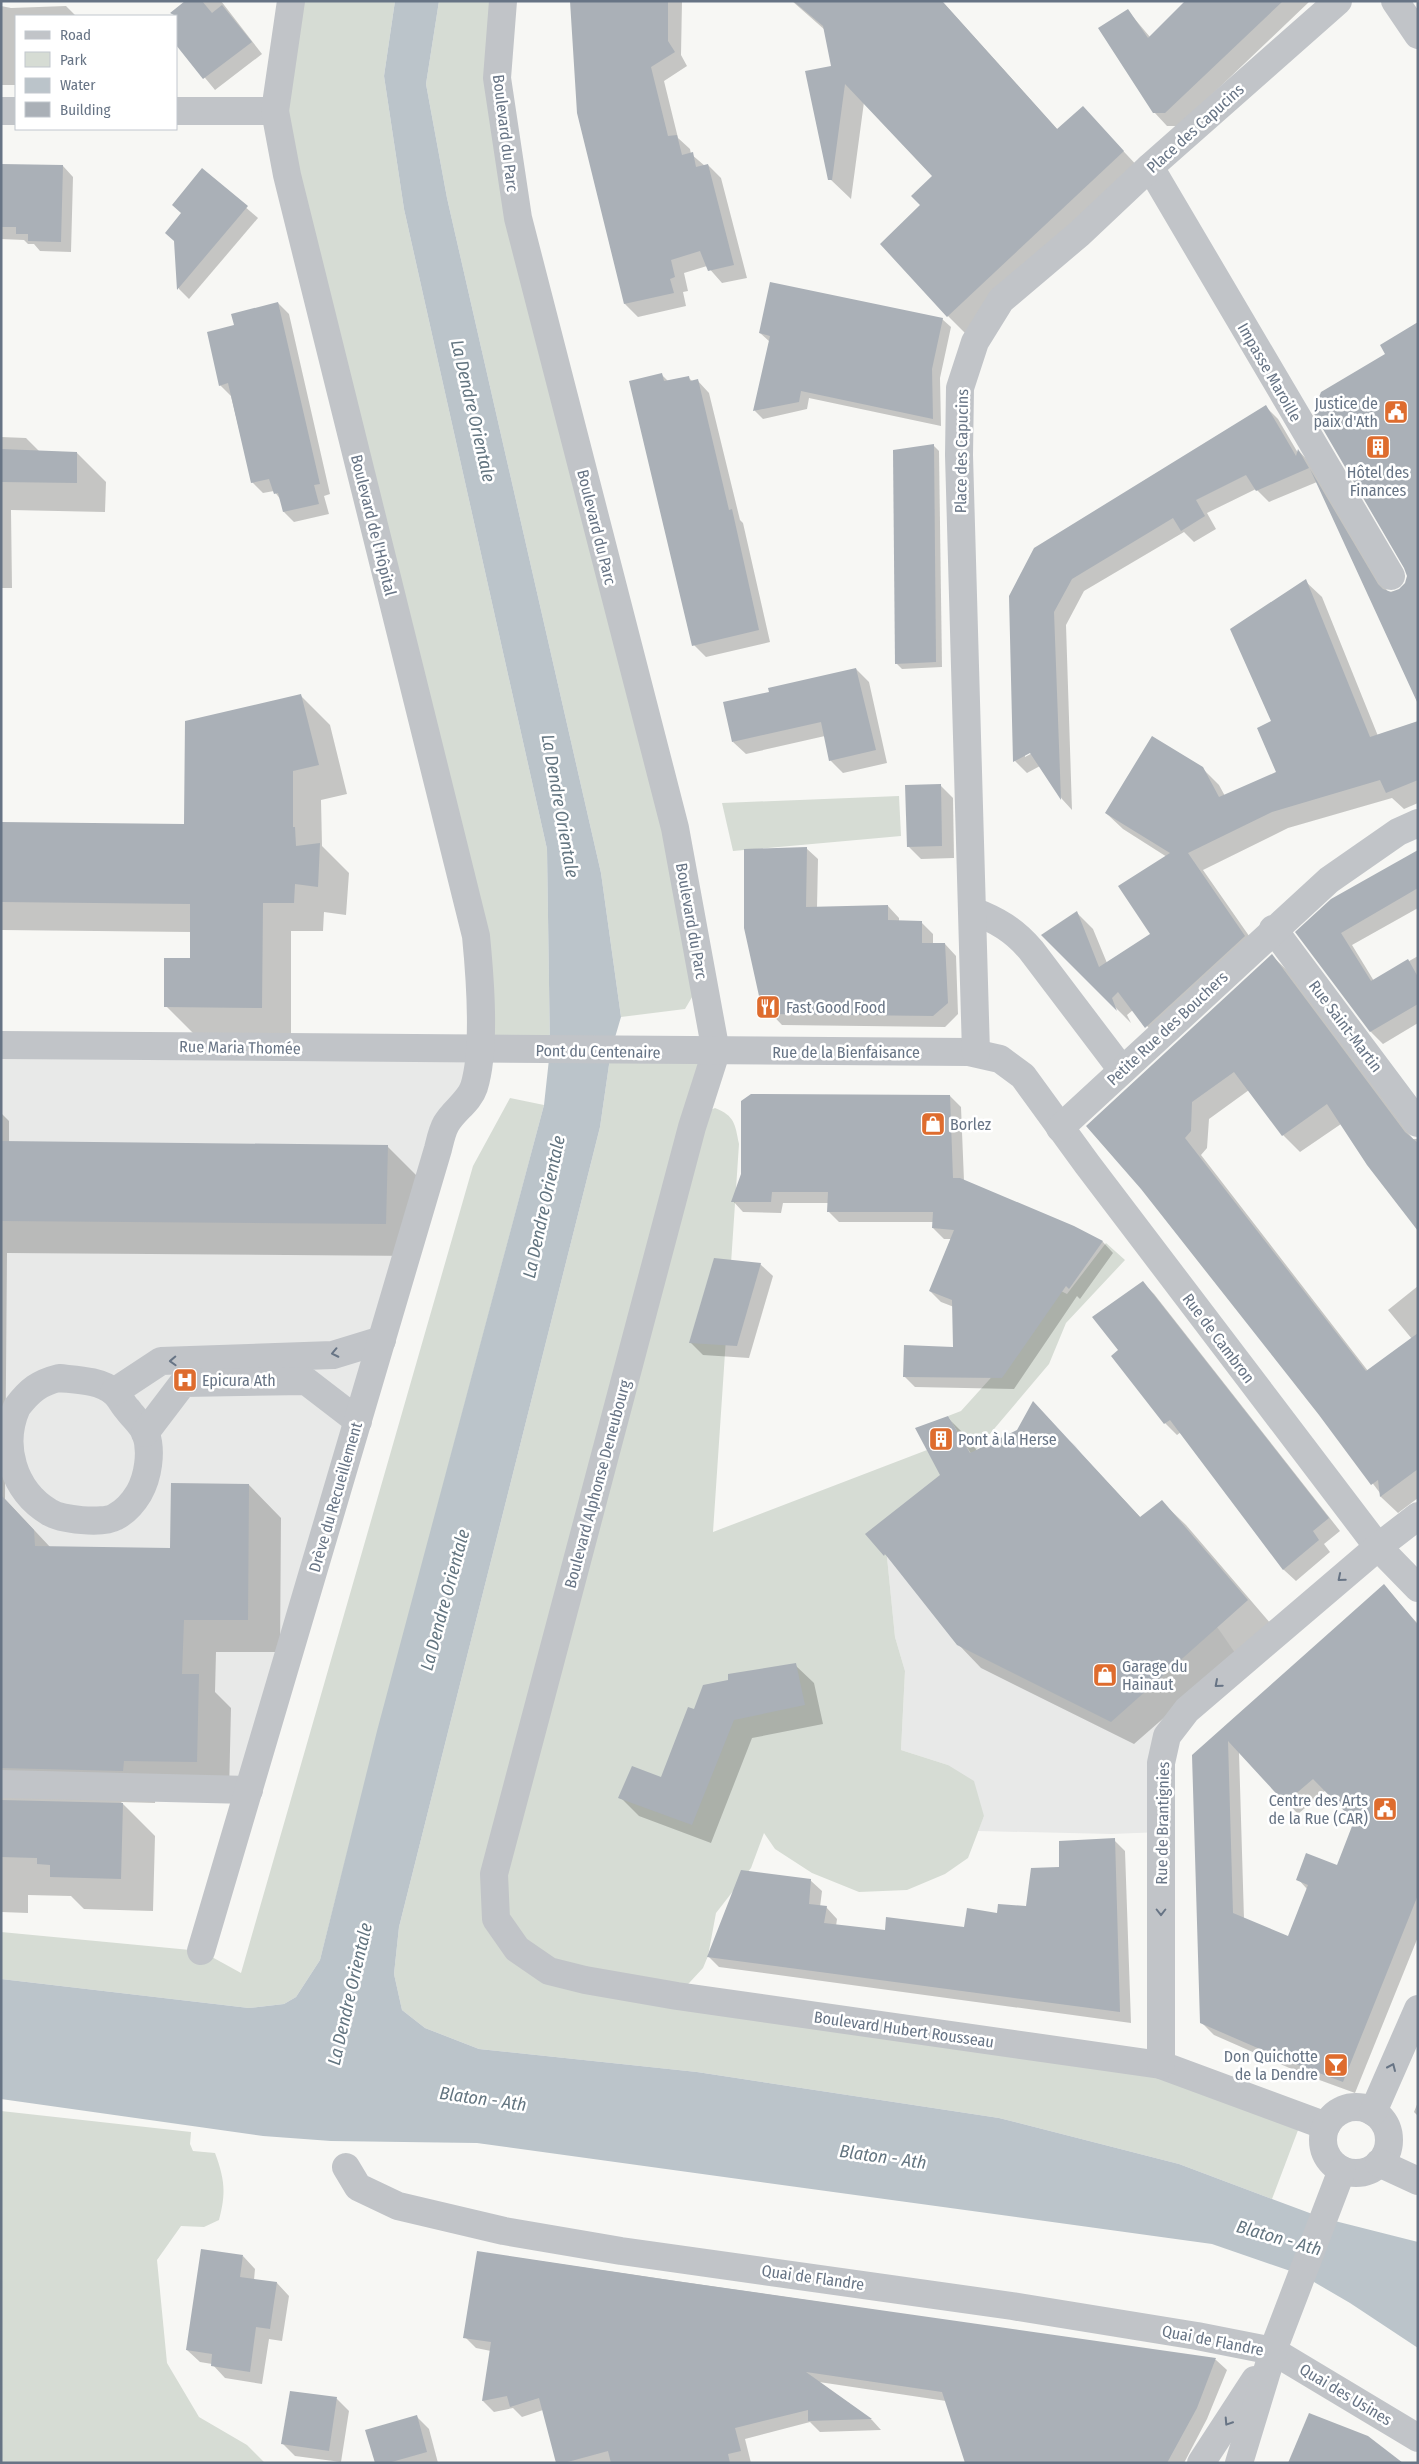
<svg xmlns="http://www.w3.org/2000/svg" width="1419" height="2464" font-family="'Fira Sans Condensed',sans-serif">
<rect width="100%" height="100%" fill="#f7f7f4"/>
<g fill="#e8e9e8">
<polygon points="1,1045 479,1049 447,1123 249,1790 1,1784"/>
<polygon points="1044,1421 1075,1445 1136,1528 1220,1631 1242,1663 1167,1736 1161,1832 1112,1834 978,1831 984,1816 948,1765 901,1750 905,1671 895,1637 885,1537"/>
</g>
<g fill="#d6dcd4">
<polygon points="291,1 395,1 384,76 404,209 547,849 550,1050 479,1049 479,975 287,175"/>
<polygon points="439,1 495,1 485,78 664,831 695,992 685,1009 621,1017 601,873 447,198 426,84"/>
<polygon points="899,796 901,836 733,851 722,803"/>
<path d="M611,1051L712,1052L704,1113L715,1108C735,1116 735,1124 739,1144L713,1532L927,1450L942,1477L885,1537L895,1637L905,1671L901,1750L948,1765L974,1781L984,1816L968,1858L945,1874L907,1890L859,1892L812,1873L775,1849L764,1833L751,1868L716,1913L708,1956L703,1968L677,1996L1161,2065L1303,2117L1272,2199L1179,2164L999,2118L697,2072L479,2049L425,2028L402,2010L394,1974L399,1927L600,1127Z"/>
<polygon points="510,1098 544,1105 382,1716 320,1960 296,1997 284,2004 249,2008 1,1979 1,1932 201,1951 241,1973 473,1166"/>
<polygon points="1106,1243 1125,1260 1066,1323 1049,1364 972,1455 948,1416 961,1411 998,1370 1055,1288 1067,1294"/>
<path d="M1,2111L191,2132L190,2144L193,2151L215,2153C225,2180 226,2193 219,2220L204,2227L181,2226L157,2260L167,2363L199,2417L247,2445L265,2463H1Z"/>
</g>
<polygon fill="#bbc4ca" points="395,1 439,1 426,84 447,198 601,873 621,1017 611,1051 600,1127 399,1927 394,1974 402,2010 425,2028 479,2049 697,2072 999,2118 1179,2164 1323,2218 1418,2242 1418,2348 1350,2303 1302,2275 1212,2244 477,2143 331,2141 263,2136 1,2099 1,1979 249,2008 284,2004 296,1997 320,1960 377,1731 544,1105 550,1050 547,849 404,209 384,76"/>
<g fill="#0003" fill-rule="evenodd">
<polygon points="186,1 221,1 262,54 215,90 178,45 176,16 172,13"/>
<polygon points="572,1 682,1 681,55 687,66 664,81 678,138 690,149 691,154 705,166 708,165 721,178 747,278 722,283 707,266 684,273 688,291 683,292 686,306 638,317 625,304"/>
<polygon points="792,1 942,1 1058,130 1083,108 1142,171 967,335 948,316 922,205 934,176 864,102 851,199 830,179 832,67 825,30"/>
<polygon points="1187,1 1310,1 1179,126 1167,126 1154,112 1128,11 1150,37"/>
<polygon points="1,6 11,8 66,6 76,16 16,16 16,85 1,85"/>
<polygon points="1,165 63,166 73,177 71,252 40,251 34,244 28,244 24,240 1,239"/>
<polygon points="202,170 258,218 189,299 179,289 175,241 182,214"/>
<polygon points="278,303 289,314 330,494 324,496 329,514 294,522 284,512 281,500 274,491 263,493 252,482 231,396 220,385 235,326"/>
<polygon points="942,319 951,327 940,378 941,426 809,398 807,409 763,419 755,411 770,342 760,333"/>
<path d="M1418,324V697L1317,482L1269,502L1256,489L1207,513L1216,529L1194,542L1184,532L1084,591L1066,625L1072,810L1062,799L1040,766L1027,773L1015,761L1010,597L1265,406L1278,419L1298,453L1299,451L1310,463L1326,487L1388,592L1399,591L1406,584L1408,576L1387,354ZM1036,751L1025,757V754Z"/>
<polygon points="662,375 668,381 688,377 693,382 697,380 709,393 740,520 743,523 770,642 706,657 694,645"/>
<polygon points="1,437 26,438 40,452 77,453 106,482 105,512 11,510 12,588 1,588"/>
<polygon points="933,445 939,451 942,667 902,669 896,663"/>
<polygon points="1305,581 1322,597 1378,736 1418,723 1418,803 1404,809 1392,798 1288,828 1203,870 1261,953 1163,1044 1133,1010 1127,1015 1131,1023 1043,935 1077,913 1093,929 1107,963 1152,934 1167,857 1123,829 1106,813 1202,768 1219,785 1225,796 1277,773 1273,721"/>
<polygon points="856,669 869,682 887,763 843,773 830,760 825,736 746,754 733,742 771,693"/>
<polygon points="301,696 330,725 347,794 321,800 322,846 349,873 346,915 324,912 323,931 291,931 291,1036 195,1035 166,1006 191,960 191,932 1,930 1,824 185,825"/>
<polygon points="940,785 953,798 954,858 921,859 908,846"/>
<polygon points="806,848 818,859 817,908 888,906 899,918 899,922 921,922 933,934 933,944 945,944 956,956 958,1014 945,1027 782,1025 762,1004"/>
<polygon points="1418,852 1418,908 1352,945 1374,981 1418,956 1418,1023 1383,1044 1371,1032 1297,933"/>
<polygon points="1272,956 1289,972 1413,1139 1418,1139 1418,1229 1341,1124 1300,1152 1283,1135 1249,1090 1209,1119 1207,1148 1201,1155 1368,1371 1412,1339 1388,1310 1418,1286 1418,1498 1398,1513 1381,1497 1380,1493 1320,1414 1142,1188"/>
<polygon points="950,1096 961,1107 964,1181 1073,1227 1103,1242 1113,1253 1080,1299 1077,1296 1014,1389 915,1387 904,1376 954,1348 954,1307 941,1302 930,1291 951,1239 944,1239 933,1228 933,1222 839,1222 828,1211 829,1203 783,1203 781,1213 743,1212 733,1201"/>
<polygon points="1,1113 9,1121 9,1142 387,1146 419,1178 418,1256 7,1253 5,1499 51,1548 172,1549 249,1485 281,1518 280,1652 216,1652 215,1692 231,1708 229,1794 156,1793 155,1803 121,1802 155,1836 153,1911 84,1909 71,1896 28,1895 28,1913 1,1912"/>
<polygon points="760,1264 773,1276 749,1358 703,1355 691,1343"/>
<polygon points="1143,1283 1154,1294 1340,1531 1324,1544 1330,1552 1296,1581 1284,1570 1181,1432 1177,1435 1165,1423 1120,1350"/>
<polygon points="1033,1403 1141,1518 1162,1502 1186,1525 1271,1624 1134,1744 981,1668 958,1644 896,1566 867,1534 942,1475 947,1417 971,1441 977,1451 1018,1431"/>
<path d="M1384,1586L1418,1624V1937L1355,2093L1303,2074L1214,2035L1201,2022L1194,1755ZM1239,1752L1298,1814L1326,1790L1355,1821L1337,1867L1298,1879L1307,1889L1289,1937L1244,1919Z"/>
<polygon points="795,1665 814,1683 823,1724 752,1738 711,1843 639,1816 620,1797 662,1779 694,1710"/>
<polygon points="1114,1840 1125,1851 1131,2023 719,1967 708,1956 810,1880 822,1891 820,1907 826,1907 837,1919 836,1926 886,1931 965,1928 998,1914 1028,1908 1060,1868"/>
<polygon points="1418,2102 1418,2116 1414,2112"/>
<polygon points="478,2252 1216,2360 1227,2370 1207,2419 1184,2463 966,2463 946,2401 819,2382 872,2420 881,2430 820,2432 810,2422 745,2439 751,2463 557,2463 543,2410 522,2417 513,2408 494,2412 483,2401 491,2351 476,2348 465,2337"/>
<polygon points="243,2256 255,2269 254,2280 277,2283 289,2296 282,2341 269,2339 262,2384 225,2378 212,2364 200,2362 187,2350"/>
<polygon points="291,2392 337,2399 349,2411 341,2462 295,2456 283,2444"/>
<polygon points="416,2416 429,2429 438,2463 376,2463"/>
</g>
<g fill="#aab0b7" fill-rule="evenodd">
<polygon points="185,1 202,1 212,13 222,5 252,42 203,79 176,45 176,16 170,13"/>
<polygon points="570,1 668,1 668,41 675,52 651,67 668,136 677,135 682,155 693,152 696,167 708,164 734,265 708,271 700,251 671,260 675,277 670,279 674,293 624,304 577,113"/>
<polygon points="793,1 942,1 1057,129 1083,106 1124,151 947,317 880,244 920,205 911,196 932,176 845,84 832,180 828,180 805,71 831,66 823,26"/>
<polygon points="1185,1 1283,1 1165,113 1153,113 1098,28 1128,9 1148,38"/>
<polygon points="1,164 63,165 61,242 28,241 28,234 16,234 16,227 1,227"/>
<polygon points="202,168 248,206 177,290 174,241 165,233 181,213 172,205"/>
<polygon points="770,282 943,318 932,369 933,419 801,391 799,402 753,411 770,336 759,333"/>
<polygon points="278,302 320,484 314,485 319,504 283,512 278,493 274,494 269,479 251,483 228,383 219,386 207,332 234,325 231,314"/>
<polygon points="1418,322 1418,704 1310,469 1378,584 1383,589 1391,592 1399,589 1405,583 1407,576 1404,568 1313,412 1321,392 1385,354 1380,345"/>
<polygon points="662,373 664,381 689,376 690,381 698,379 729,510 732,509 759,630 692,646 629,381"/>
<polygon points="1266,405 1296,456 1298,449 1309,468 1256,491 1246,475 1196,500 1205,516 1181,531 1173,518 1072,579 1054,612 1061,800 1030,753 1013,762 1009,596 1034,548"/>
<polygon points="934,444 936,662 895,664 893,450"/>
<polygon points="1,449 77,452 77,483 1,482"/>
<polygon points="1306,579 1370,737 1418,721 1418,780 1386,793 1380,780 1272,812 1188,853 1245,936 1145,1028 1118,992 1112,998 1117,1011 1041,935 1077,911 1099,967 1150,934 1118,886 1170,853 1105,813 1152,736 1203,767 1219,797 1276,772 1257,728 1271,721 1230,629"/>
<polygon points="856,668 876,750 829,761 821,722 732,742 723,702 769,692 768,688"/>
<polygon points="301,694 319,765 293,771 293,827 295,827 296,846 320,843 318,887 295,884 294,903 263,903 262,1008 164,1007 164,958 190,958 190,904 1,902 1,822 184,824 185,721"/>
<polygon points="941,784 942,846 907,847 905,785"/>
<polygon points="807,847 806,907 888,905 888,920 922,921 922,943 945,943 948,1003 933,1016 770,1014 761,1005 744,928 744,849"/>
<polygon points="1418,850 1418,888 1341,933 1371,981 1408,959 1418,977 1418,1004 1370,1032 1295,932 1331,899"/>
<polygon points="1272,954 1405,1132 1418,1143 1418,1231 1367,1165 1327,1104 1282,1136 1234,1072 1192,1102 1191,1131 1185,1138 1366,1371 1418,1333 1418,1469 1380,1497 1378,1480 1371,1485 1319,1415 1141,1189 1086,1126"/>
<polygon points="751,1094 950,1095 953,1178 960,1178 1074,1226 1103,1241 1069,1289 1066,1286 1002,1378 903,1377 904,1345 953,1347 952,1300 929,1291 954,1230 932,1228 933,1212 827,1212 828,1192 772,1192 771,1202 731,1202 741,1174 741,1101"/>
<polygon points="1,1141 388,1145 386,1224 1,1221"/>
<polygon points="714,1258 761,1263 737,1346 689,1343"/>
<polygon points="1143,1281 1329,1518 1313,1531 1319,1540 1283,1570 1170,1420 1164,1424 1111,1356 1118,1350 1092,1317"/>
<polygon points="1033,1401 1140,1517 1162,1500 1248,1600 1111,1722 957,1645 885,1554 884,1556 865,1534 940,1475 915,1428 948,1416 970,1453 1017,1430"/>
<polygon points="171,1483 249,1484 248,1620 184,1620 182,1674 199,1674 197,1762 124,1761 123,1771 1,1768 1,1495 34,1530 35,1546 170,1548"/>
<path d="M1384,1584L1418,1625V1895L1343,2082L1290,2062L1200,2023L1192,1755ZM1228,1741L1285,1803L1313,1779L1354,1821L1337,1865L1306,1853L1296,1880L1308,1885L1288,1936L1233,1913Z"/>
<polygon points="796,1663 805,1705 734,1720 692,1825 618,1798 632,1766 661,1777 688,1707 694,1709 703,1685 728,1680 728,1674"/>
<polygon points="1,1800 123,1803 121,1879 50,1877 50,1865 37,1864 37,1858 1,1857"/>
<polygon points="1115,1838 1120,2012 707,1957 741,1870 811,1879 809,1904 827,1906 824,1923 885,1930 886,1917 964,1927 967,1908 997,1913 998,1904 1026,1906 1031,1868 1059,1867 1059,1841"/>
<polygon points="201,2249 243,2255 240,2277 277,2282 270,2329 256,2327 250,2372 211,2366 212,2354 186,2350"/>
<polygon points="477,2251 676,2281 1216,2358 1197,2408 1167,2463 965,2463 942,2392 806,2372 872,2419 808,2421 808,2410 735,2428 741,2451 728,2454 730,2463 611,2463 608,2451 564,2463 556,2463 539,2398 510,2407 507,2396 482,2401 491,2342 463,2338"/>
<polygon points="290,2391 337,2397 329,2451 281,2444"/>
<polygon points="1309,2413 1368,2436 1403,2463 1288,2463"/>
<polygon points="417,2415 427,2452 388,2463 375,2463 365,2430"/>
</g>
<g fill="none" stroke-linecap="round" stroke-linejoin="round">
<g stroke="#c1c4c8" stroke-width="28">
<polyline points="503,1 497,78 518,218 675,828 716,1052 692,1127 494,1874 496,1919 517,1949 549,1971 585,1980 677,1996 1161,2065 1326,2126"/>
<polyline points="1395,1 1418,35"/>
<polyline points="1,111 16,111"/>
<polyline points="176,111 275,111"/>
<polyline points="1150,167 1391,576"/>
<path d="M973,911C997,920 1014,930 1031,950L1122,1070"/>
<polyline points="1273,929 1418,1123"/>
<polyline points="1,1045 969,1052 1000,1059 1023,1076 1087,1164 1378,1547 1418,1588"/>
<polyline points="976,1053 959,455 960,388 975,342 1001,300 1079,234 1150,167 1338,1"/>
<polyline points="1060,1128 1329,880 1398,832 1418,823"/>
<path d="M59,1378C77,1380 99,1380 114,1392C119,1396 123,1405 128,1410C133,1417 143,1426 146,1434C152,1452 148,1477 139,1493C133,1503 125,1512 115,1517C103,1524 61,1520 49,1512C13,1490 0,1445 17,1407C30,1390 39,1383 59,1378Z"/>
<polyline points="114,1392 161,1361 333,1355 382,1340"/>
<polyline points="145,1433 183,1383 306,1381 358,1421"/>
<polyline points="1,1784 249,1790"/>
<path d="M201,1951L438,1149C440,1141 442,1131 446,1124C454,1110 469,1102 474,1087C486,1048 480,977 476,936L287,175L275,111L291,1"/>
<polyline points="1161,2065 1161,1763 1167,1736 1187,1710 1378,1547 1418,1516"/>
<circle cx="1356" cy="2140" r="33"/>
<polyline points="1373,2112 1418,2009"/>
<polyline points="1379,2163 1418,2181"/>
<polyline points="346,2167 358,2187 398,2206 504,2231 621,2251 1012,2306 1197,2336 1273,2351 1418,2438"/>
<polyline points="1201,2463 1255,2380"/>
<polyline points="1239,2463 1275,2345 1342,2170"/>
</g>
</g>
<defs><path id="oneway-chevron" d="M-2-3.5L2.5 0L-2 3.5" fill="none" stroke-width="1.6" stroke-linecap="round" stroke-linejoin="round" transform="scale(1.25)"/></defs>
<g stroke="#677485">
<use href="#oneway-chevron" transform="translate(335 1353) rotate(168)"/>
<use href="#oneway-chevron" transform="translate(173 1361) rotate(178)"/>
<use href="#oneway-chevron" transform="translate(1341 1578) rotate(140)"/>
<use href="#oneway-chevron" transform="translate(1218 1684) rotate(139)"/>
<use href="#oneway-chevron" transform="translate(1161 1912) rotate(90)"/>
<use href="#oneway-chevron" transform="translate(1392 2067) rotate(-66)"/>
<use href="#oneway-chevron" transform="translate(1228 2422) rotate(123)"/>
</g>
<defs>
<symbol id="civic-square" viewBox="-11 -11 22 22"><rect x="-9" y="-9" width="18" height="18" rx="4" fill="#de6c2e" stroke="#fff"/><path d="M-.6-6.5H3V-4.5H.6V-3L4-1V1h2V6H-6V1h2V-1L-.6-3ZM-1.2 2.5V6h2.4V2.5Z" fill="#fff"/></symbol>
<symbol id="building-square" viewBox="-11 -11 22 22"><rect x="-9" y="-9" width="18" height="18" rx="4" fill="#de6c2e" stroke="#fff"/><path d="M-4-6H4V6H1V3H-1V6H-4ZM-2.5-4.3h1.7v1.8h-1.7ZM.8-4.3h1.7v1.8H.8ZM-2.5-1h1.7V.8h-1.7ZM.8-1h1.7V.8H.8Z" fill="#fff"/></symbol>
<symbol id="restaurant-square" viewBox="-11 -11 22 22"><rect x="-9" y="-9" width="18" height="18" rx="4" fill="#de6c2e" stroke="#fff"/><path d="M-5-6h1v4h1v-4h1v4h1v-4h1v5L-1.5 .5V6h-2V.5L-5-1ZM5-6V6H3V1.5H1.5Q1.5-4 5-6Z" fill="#fff"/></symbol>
<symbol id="shop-square" viewBox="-11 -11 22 22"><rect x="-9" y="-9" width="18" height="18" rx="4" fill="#de6c2e" stroke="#fff"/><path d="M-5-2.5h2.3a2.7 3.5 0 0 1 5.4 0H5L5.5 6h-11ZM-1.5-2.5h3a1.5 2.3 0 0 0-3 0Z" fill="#fff"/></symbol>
<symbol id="hospital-square" viewBox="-11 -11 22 22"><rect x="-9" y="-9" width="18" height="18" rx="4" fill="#de6c2e" stroke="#fff"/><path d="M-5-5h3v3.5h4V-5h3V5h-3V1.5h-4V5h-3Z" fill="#fff"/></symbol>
<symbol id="bar-square" viewBox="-11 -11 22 22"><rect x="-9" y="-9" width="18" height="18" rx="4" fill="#de6c2e" stroke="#fff"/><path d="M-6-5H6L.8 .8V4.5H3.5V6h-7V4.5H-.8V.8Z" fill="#fff"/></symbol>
</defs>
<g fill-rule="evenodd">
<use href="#civic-square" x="1382" y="398" width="28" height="28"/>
<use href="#building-square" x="1364" y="433" width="28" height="28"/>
<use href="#restaurant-square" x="754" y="993" width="28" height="28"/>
<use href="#shop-square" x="919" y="1110" width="28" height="28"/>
<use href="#hospital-square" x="171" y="1366" width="28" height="28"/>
<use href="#building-square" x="927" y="1425" width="28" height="28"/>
<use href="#shop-square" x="1091" y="1661" width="28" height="28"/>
<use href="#civic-square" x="1371" y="1795" width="28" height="28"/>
<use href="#bar-square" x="1322" y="2051" width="28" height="28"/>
</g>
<g text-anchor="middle" stroke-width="5" stroke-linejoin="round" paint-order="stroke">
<g font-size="16" fill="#677485" stroke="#fff">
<text transform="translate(1195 128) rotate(-42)" y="6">Place des Capucins</text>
<text transform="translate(506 133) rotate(83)" y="6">Boulevard du Parc</text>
<text transform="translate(1270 372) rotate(60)" y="6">Impasse Maroille</text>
<text transform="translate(961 451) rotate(-89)" y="6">Place des Capucins</text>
<text transform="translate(374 525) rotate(76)" y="6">Boulevard de l'Hôpital</text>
<text transform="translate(597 527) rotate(76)" y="6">Boulevard du Parc</text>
<text transform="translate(692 921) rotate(80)" y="6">Boulevard du Parc</text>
<text transform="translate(1346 1026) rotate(53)" y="6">Rue Saint-Martin</text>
<text transform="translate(1167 1028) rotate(-43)" y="6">Petite Rue des Bouchers</text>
<text transform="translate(240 1047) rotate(1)" y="6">Rue Maria Thomée</text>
<text transform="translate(598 1051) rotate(1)" y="6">Pont du Centenaire</text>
<text x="846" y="1058">Rue de la Bienfaisance</text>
<text transform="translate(1219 1338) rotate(53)" y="6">Rue de Cambron</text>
<text transform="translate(597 1484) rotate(-75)" y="6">Boulevard Alphonse Deneubourg</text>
<text transform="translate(335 1497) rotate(-74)" y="6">Drève du Recueillement</text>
<text transform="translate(1162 1823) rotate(-89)" y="6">Rue de Brantignies</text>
<text transform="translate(904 2029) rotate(8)" y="6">Boulevard Hubert Rousseau</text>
<text transform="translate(813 2277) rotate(8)" y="6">Quai de Flandre</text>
<text transform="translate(1213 2340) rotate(11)" y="6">Quai de Flandre</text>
<text transform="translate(1346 2394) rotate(31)" y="6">Quai des Usines</text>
</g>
<g font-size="16" fill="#677485" stroke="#fff" text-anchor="start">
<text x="1378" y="409" text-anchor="end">Justice de<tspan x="1378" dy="18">paix d'Ath</tspan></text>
<text x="1378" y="478" text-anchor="middle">Hôtel des<tspan x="1378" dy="18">Finances</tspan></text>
<text x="786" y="1013">Fast Good Food</text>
<text x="950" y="1130">Borlez</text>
<text x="202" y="1386">Epicura Ath</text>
<text x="958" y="1445">Pont à la Herse</text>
<text x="1122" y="1672">Garage du<tspan x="1122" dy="18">Hainaut</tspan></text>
<text x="1368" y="1806" text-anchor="end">Centre des Arts<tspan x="1368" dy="18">de la Rue (CAR)</tspan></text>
<text x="1318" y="2062" text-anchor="end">Don Quichotte<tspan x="1318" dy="18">de la Dendre</tspan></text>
</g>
<g font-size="18" font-style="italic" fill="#637580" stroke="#fff">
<text transform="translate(473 411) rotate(77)" y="6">La Dendre Orientale</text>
<text transform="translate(560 806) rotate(80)" y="6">La Dendre Orientale</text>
<text transform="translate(544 1207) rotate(-78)" y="6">La Dendre Orientale</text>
<text transform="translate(445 1600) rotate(-75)" y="6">La Dendre Orientale</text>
<text transform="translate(350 1994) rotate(-77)" y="6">La Dendre Orientale</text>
<text transform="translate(483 2099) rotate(8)" y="6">Blaton - Ath</text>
<text transform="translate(883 2157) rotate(8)" y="6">Blaton - Ath</text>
<text transform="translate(1279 2238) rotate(16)" y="6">Blaton - Ath</text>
</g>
</g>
<rect width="1419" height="2464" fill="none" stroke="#677485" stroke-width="5"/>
<rect x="15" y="15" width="162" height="115" fill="#ffffff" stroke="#c2c7ce"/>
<rect x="25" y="31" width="25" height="8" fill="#c1c4c8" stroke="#c2c7ce"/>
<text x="60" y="40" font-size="15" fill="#677485">Road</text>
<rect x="25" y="52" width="25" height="15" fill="#d6dcd4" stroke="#c2c7ce"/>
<text x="60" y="65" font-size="15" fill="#677485">Park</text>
<rect x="25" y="78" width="25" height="15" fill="#bbc4ca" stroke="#c2c7ce"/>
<text x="60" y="90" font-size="15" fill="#677485">Water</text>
<rect x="25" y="102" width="25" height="15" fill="#aab0b7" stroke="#c2c7ce"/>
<text x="60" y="115" font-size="15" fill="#677485">Building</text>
</svg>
